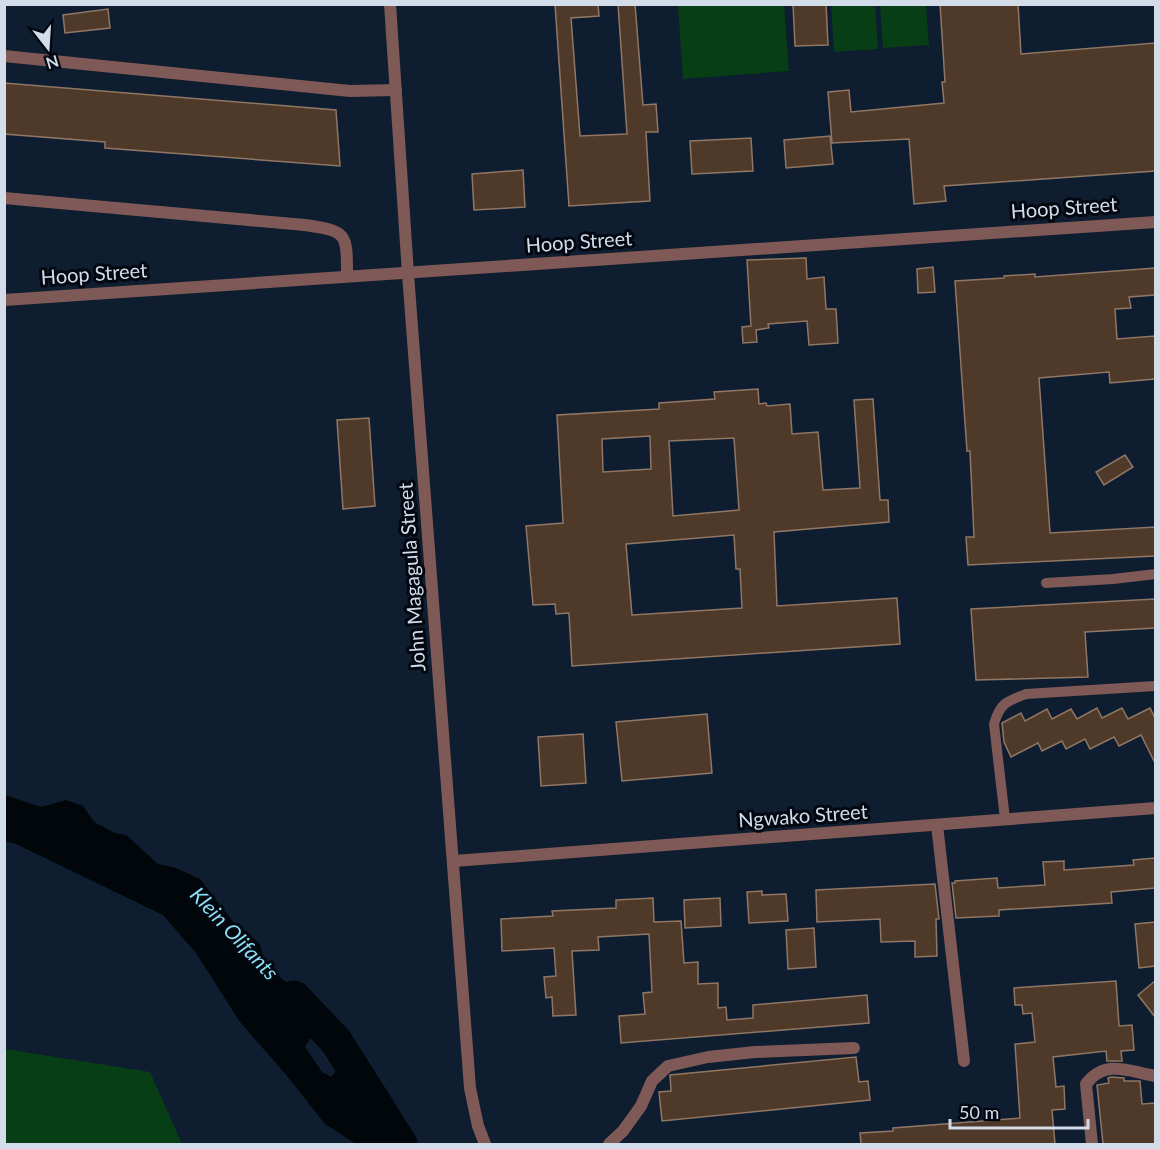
<svg xmlns="http://www.w3.org/2000/svg" width="1160" height="1149" font-family="Lato,sans-serif">
<rect width="100%" height="100%" fill="#0e1d2f"/>
<g fill="#073e16">
<polygon points="678,5 784,5 789,71 683,79"/>
<polygon points="831,5 875,5 878,49 834,52"/>
<polygon points="880,5 926,5 929,45 883,48"/>
<polygon points="5,1049 150,1072 182,1144 5,1144"/>
</g>
<polygon fill="#000609" points="4,795 42,807 66,800 83,806 94,822 115,833 126,835 158,864 176,868 200,879 237,927 248,932 260,945 264,960 276,974 318,1009 325,1022 321,1036 311,1037 305,1047 322,1072 331,1077 342,1063 347,1069 361,1072 380,1098 387,1115 385,1144 356,1144 325,1124 288,1077 240,1022 196,953 163,915 16,844 5,841"/>
<g fill="none" stroke-linecap="round" stroke-linejoin="round">
<polyline stroke="#000609" stroke-width="33" points="294,997 336,1041 401,1144"/>
</g>
<g fill="#4f3929" stroke="#907765" stroke-width="1.5" fill-rule="evenodd">
<polygon points="555,4 598,4 599,16 571,18 580,136 627,134 618,4 635,4 643,105 656,104 658,132 646,132 650,201 569,206"/>
<polygon points="793,4 826,4 828,45 795,46"/>
<polygon points="940,4 1018,4 1021,54 1155,43 1155,171 944,186 946,201 914,204 909,139 832,143 828,92 849,90 851,112 944,103 942,82 945,82"/>
<polygon points="108,9 110,28 65,33 63,15"/>
<polygon points="4,83 336,110 340,166 105,148 105,142 4,134"/>
<polygon points="830,136 833,164 786,168 784,140"/>
<polygon points="751,138 753,171 692,174 690,141"/>
<polygon points="523,170 525,207 474,210 472,174"/>
<polygon points="806,258 807,279 824,277 826,309 836,309 838,343 809,345 807,321 768,324 769,328 756,330 757,342 743,343 742,327 751,326 747,260"/>
<polygon points="933,267 935,292 918,293 917,269"/>
<polygon points="1155,268 1155,295 1129,297 1131,308 1115,309 1117,339 1155,336 1155,379 1110,383 1109,372 1039,378 1050,533 1155,527 1155,556 968,565 966,537 974,537 970,451 967,451 955,281 1004,278 1004,276 1035,274 1035,277"/>
<path d="M758,389L759,404L766,403L767,406L790,404L792,434L818,432L823,490L860,488L854,400L873,399L880,500H888L889,522L774,532L777,606L897,598L900,644L572,666L569,613L556,614L555,604L533,605L526,526L563,523L557,415L659,409V403L715,399L714,392ZM650,436L651,469L603,472L602,439ZM734,438L739,510L673,516L669,441ZM734,535L736,569H740L742,608L632,615L626,544Z"/>
<polygon points="369,418 375,506 343,509 337,420"/>
<polygon points="1125,455 1133,467 1104,485 1096,472"/>
<polygon points="1155,599 1155,628 1085,632 1088,677 976,680 971,609"/>
<polygon points="1097,708 1102,718 1122,708 1128,719 1150,708 1155,718 1155,763 1141,735 1119,746 1114,737 1090,749 1085,739 1066,749 1062,741 1042,751 1038,743 1011,757 1004,742 1002,723 1021,713 1025,721 1047,709 1052,719 1071,709 1077,719"/>
<polygon points="707,714 712,773 622,781 616,722"/>
<polygon points="583,734 586,783 541,786 538,737"/>
<polygon points="1155,858 1155,888 1111,892 1112,903 999,910 999,916 956,918 952,883 955,883 955,881 997,878 998,888 1045,885 1043,862 1064,861 1064,870 1134,865 1133,860"/>
<polygon points="935,884 939,919 936,919 937,956 915,957 915,941 881,942 880,919 817,922 816,890"/>
<polygon points="762,891 762,895 786,894 788,921 749,923 747,892"/>
<polygon points="653,898 654,922 681,921 684,963 698,962 698,984 718,983 718,1008 726,1007 727,1020 753,1018 753,1005 867,995 869,1023 621,1043 619,1016 645,1014 643,993 652,992 649,934 598,937 599,950 572,951 576,1015 553,1016 552,997 546,998 544,977 556,976 554,948 502,951 501,919 553,916 552,911 616,908 616,900"/>
<polygon points="720,898 721,926 685,928 684,900"/>
<polygon points="1155,922 1155,966 1139,968 1135,924"/>
<polygon points="814,928 816,967 788,969 786,930"/>
<polygon points="1116,981 1119,1026 1132,1025 1134,1050 1121,1051 1122,1061 1107,1061 1106,1051 1053,1057 1056,1087 1064,1086 1065,1109 1052,1110 1055,1144 861,1144 860,1133 893,1131 893,1128 1020,1118 1015,1044 1035,1042 1032,1013 1023,1014 1022,1005 1015,1005 1014,988"/>
<polygon points="1155,981 1155,1017 1138,995"/>
<polygon points="856,1057 859,1082 868,1081 870,1100 662,1121 659,1092 671,1091 670,1075"/>
<polygon points="1111,1077 1124,1078 1124,1081 1140,1081 1142,1104 1155,1103 1155,1144 1103,1144 1097,1085 1109,1083 1108,1078"/>
</g>
<g fill="none" stroke-linecap="round" stroke-linejoin="round">
<g stroke="#7f5955" stroke-width="10">
<polyline points="1046,583 1113,579 1156,574"/>
<path d="M1005,819L994,724C1000,703 1007,701 1026,694L1155,686"/>
</g>
<g stroke="#7f5955" stroke-width="12">
<polyline points="390,4 408,274 470,1088 478,1126 485,1144"/>
<polyline points="4,56 350,91 396,90"/>
<path d="M4,198L305,225C347,231 347,233 347,275"/>
<polyline points="4,300 1156,222"/>
<polyline points="937,825 964,1061"/>
<polyline points="454,861 1156,808"/>
<polyline points="609,1144 623,1131 641,1106 652,1081 668,1066 708,1057 755,1052 854,1048"/>
<path d="M1092,1144L1086,1084C1106,1058 1130,1072 1156,1076"/>
</g>
</g>
<g text-anchor="middle" stroke-width="6" stroke-linejoin="round" paint-order="stroke">
<g font-size="20" fill="#d3ddea" stroke="#03070f">
<text transform="translate(1064 208) rotate(-4)" y="7">Hoop Street</text>
<text transform="translate(579 242) rotate(-4)" y="7">Hoop Street</text>
<text transform="translate(94 274) rotate(-4)" y="7">Hoop Street</text>
<text transform="translate(412 577) rotate(-94)" y="7">John Magagula Street</text>
<text transform="translate(803 816) rotate(-4)" y="7">Ngwako Street</text>
</g>
<g font-size="21" font-style="italic" fill="#8cdff7" stroke="#03070f">
<text transform="translate(234 934) rotate(47)" y="7">Klein Olifants</text>
</g>
</g>
<rect width="1160" height="1149" fill="none" stroke="#d3ddea" stroke-width="12"/>
<g transform="translate(48 48) rotate(163)" stroke="#03070f" stroke-width="4.5" paint-order="stroke">
<path d="M0-4.5L10 22L0 15L-10 22Z" fill="#d3ddea"/>
<text y="-9" font-size="16" font-weight="bold" text-anchor="middle" fill="#d3ddea">N</text>
</g>
<path d="M950 1119v9h138v-9" fill="none" stroke="#d3ddea" stroke-width="3"/>
<text x="959" y="1119" font-size="18" fill="#d3ddea" stroke="#03070f" stroke-width="4.5" paint-order="stroke">50 m</text>
</svg>
